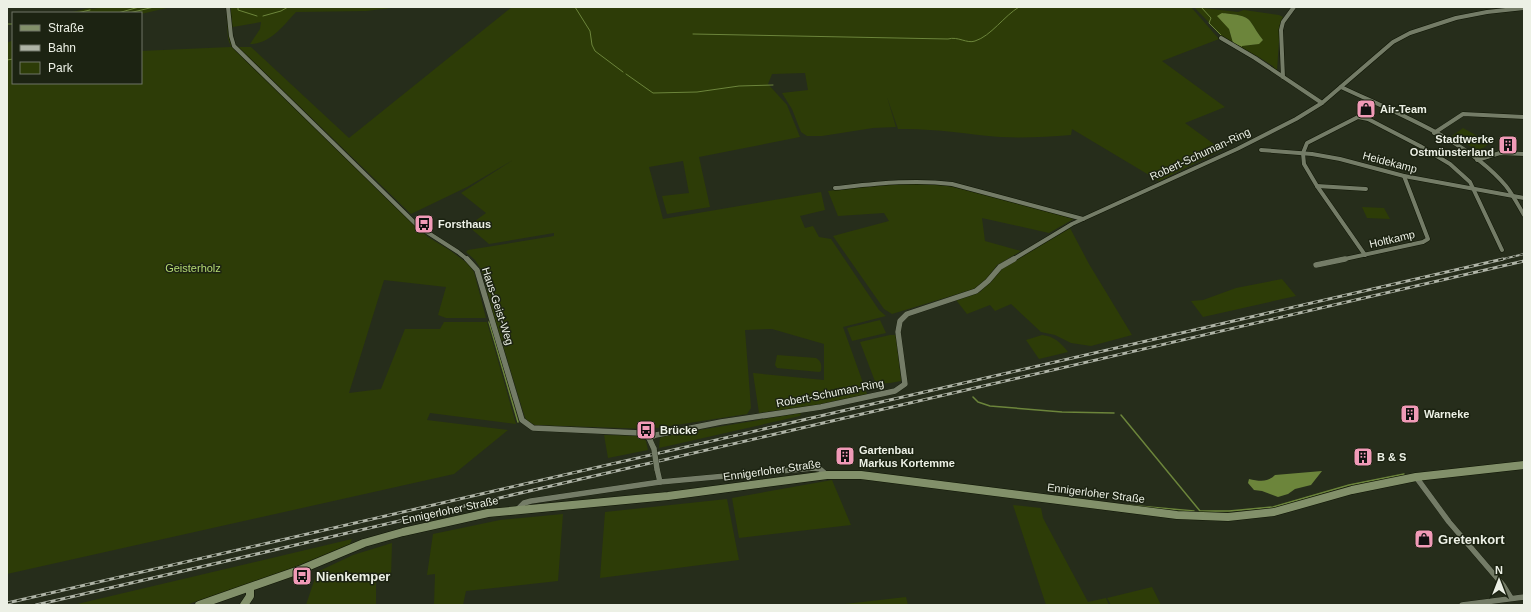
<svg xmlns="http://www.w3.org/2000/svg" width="1531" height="612" font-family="Helvetica,sans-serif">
<rect width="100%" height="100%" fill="#262d1b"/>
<g fill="#2d3c07" fill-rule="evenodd">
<polygon points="104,7 171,7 141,14 68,13 89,8 92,9"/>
<path d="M226,7H400L366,11L296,12C283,26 270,44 250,44L260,29L261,22L233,27L232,35L234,41L231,47H234L407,218L428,237L451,251L467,263L474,272L486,318H446L438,315L446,287L384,280L349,393L381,389L405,329H440L444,322H487L516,424L430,413L427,420L508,430L454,474L7,574V43L13,40V83H141V51L231,47L228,39Z"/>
<path d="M512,7H1191L1219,39L1162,61L1225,107L1185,123L1222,150L1159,181L1072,129L1071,135C1048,137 1024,138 1000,137C966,134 933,128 898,129L887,97L896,127L873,128L822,136H807L801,132L792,109L782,93L808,90L805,73L772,74L768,84L787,105L800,137L699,157L710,207L667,214L662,196L689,193L683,161L649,167L663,219L821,192L825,210L800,216L805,228L813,226L819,237L831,239L879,310L886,316L843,327L867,394L817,405L759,413L753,373L824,380V344L772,329L745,330L751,408L747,414L650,429L535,425L526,421L494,316L481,269L475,260L466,252L468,250L554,236V233L489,244L468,226L486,213L461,193L513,160L467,187L411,214L238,47H251L349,138Z"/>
<path d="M1194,7L1238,12L1244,10L1279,15L1283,17L1280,25L1277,71L1274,69L1273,66L1257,56L1253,55L1223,37ZM1222,13C1229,14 1245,14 1250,21C1255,28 1258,34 1263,40C1256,47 1242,46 1233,43L1229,29Z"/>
<polygon points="1463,128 1490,143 1479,151 1452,136"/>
<polygon points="932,182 1077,217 1049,233 982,218 985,241 1021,251 997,265 986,280 974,289 892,314 884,309 833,236 889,221 884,213 838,216 828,191 885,184"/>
<polygon points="1362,207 1384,208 1390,219 1367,218"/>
<polygon points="1070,228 1089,264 1132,335 1091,346 1071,343 1055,335 1041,332 1011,304 995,311 990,305 967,314 956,300 980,292 1002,268"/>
<polygon points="1282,279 1296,296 1203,317 1191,301 1203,300 1236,288"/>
<polygon points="880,320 886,333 852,341 847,328"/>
<polygon points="890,335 896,335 901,381 890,383 876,384 860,342"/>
<path d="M1042,335C1054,336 1061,343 1068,352L1039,359L1026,340Z"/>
<path d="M777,355L816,358C821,361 822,365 821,371L819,372L777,368L775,365Z"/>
<polygon points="801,413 800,416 659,448 660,438 664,436"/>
<polygon points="604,435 640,436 646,441 648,450 608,458"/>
<polygon points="832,480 851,525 739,538 732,498"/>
<polygon points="727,499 739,560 600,578 605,512"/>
<polygon points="1013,505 1041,508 1043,518 1088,602 1106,598 1109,605 1046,605"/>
<polygon points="563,514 558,581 466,591 463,605 434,605 435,574 427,575 433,534 500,520"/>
<polygon points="352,539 350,544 290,569 186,605 73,605"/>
<polygon points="392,543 391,577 376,581 376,605 306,605 317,572 353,555"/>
<polygon points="1152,587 1161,605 1111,605 1107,598"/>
<polygon points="906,597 908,605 836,605"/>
</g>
<g fill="#6c853b">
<path d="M1222,13C1229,14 1245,14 1250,21C1255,28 1258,34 1263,40L1259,44L1242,46V47L1233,43L1229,29L1217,16Z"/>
<path d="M1322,471L1311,485L1295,489L1288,494L1278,497L1262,491L1254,490L1248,483L1249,479C1259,481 1267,483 1275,475Z"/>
</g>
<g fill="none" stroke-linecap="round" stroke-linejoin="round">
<g stroke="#6c853b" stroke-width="1">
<polyline points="238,7 238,10 257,16"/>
<polyline points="575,7 590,31 592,45 595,51 623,72"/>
<polyline points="1201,7 1211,18 1209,23 1221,35"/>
<polyline points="77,13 90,10"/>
<polyline points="118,13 139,7"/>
<polyline points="129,13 154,7"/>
<polyline points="263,16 281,11 288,7"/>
<polyline points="7,24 13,24"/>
<path d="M693,34L948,39C958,36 967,44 975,41C991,36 1004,16 1019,7"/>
<polyline points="7,60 13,59"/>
<polyline points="626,74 653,93 697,92 739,86 773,85"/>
</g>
<g stroke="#6c853b" stroke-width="1.5">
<polyline points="489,322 518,422"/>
<polyline points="973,397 978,402 990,406 1062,412 1114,413"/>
<polyline points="1121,415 1200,511 1229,511 1273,507 1349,485 1404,474"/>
<polyline points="1127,505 1194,511"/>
</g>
<defs>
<g id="minor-far1">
<polyline points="228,7 231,36 234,46 419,227 458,252 468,260"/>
<polyline points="1221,38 1255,58 1322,103"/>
<polyline points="1283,77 1281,30 1283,22 1294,7"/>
<path d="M1341,87C1396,113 1466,139 1506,186C1513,195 1518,205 1524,215"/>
<polyline points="1434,133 1463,114 1524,117"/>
<polyline points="1261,150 1312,154 1340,159 1404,176 1524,198"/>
<polyline points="1477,160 1500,153 1524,154"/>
<polyline points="1317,186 1366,189"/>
<path d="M835,188C874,184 913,179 952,184L1083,219"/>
<polyline points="1365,255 1317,186 1304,164 1303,153 1307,143 1358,117 1368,119 1420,146 1450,164 1470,182 1502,250"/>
<polyline points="1012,260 1072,224 1237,149 1296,119 1322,103 1393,42 1410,33 1456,18 1487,12 1524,8"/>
<polyline points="1340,260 1423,242 1428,239 1404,176"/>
</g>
<g id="minor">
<polyline points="467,259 477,270 522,420 533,428 641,433 649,438 654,449"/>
<polyline points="1316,265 1345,259"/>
<polyline points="649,438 656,435 721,422 821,407 895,391 905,384 898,332 900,321 907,314 976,291 988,281 1000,267 1014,259"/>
<polyline points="657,469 660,482"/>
<polyline points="1416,477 1449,522 1503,585 1511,598"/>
<polyline points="518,509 524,503 531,501 660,482 814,468 820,469 827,475"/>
<polyline points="1462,605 1524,597"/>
</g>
<g id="secondary">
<polyline points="199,605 302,569 364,543 403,532 488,513 668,496 827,475 861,475 1177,515 1228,517 1274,512 1352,490 1416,477 1524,465"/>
<polyline points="244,605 250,596 250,588"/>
</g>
</defs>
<use href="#minor-far1" stroke="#0f1505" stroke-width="5"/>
<use href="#minor" stroke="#0f1505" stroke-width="6"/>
<use href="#secondary" stroke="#0f1505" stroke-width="9"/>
<use href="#minor-far1" stroke="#747c67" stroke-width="4"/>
<use href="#minor" stroke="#747c67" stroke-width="5.5"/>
<use href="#secondary" stroke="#82906a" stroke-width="8"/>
<defs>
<polyline id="rail-far1" points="1499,260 1524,254"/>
<g id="rail">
<polyline points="7,603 1503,259"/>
<polyline points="36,605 1524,261"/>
</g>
</defs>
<use href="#rail-far1" stroke="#aeb3a6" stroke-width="2"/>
<use href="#rail" stroke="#aeb3a6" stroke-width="3"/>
<use href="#rail-far1" stroke="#1c2312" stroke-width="1" stroke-dasharray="3.5" stroke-linecap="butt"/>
<use href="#rail" stroke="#1c2312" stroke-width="1.5" stroke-dasharray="5" stroke-linecap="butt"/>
<defs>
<polyline id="minor-bridge" points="654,449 657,469"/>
</defs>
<use href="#minor-bridge" stroke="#0f1505" stroke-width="6" stroke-linecap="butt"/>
<use href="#minor-bridge" stroke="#747c67" stroke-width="5.5"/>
</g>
<defs>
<symbol id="shop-square" viewBox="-11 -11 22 22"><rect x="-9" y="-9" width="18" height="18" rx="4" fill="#f09ab7" stroke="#1c2312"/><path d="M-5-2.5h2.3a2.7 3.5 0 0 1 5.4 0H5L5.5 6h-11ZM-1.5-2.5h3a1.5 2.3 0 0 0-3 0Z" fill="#111"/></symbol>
<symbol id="building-square" viewBox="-11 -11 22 22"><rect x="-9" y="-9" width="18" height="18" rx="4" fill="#f09ab7" stroke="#1c2312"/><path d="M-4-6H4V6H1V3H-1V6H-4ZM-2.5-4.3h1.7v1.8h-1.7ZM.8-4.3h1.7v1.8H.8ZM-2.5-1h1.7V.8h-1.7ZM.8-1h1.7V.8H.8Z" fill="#111"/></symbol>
<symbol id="bus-square" viewBox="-11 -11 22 22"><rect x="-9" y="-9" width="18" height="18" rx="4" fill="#f09ab7" stroke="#1c2312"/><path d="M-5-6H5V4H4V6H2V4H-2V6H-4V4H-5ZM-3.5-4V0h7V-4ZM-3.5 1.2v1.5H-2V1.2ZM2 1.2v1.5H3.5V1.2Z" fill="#111"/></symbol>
</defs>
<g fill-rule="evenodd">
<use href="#shop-square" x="1355" y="98" width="22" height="22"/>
<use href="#building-square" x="1497" y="134" width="22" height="22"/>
<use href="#bus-square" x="413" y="213" width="22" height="22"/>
<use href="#building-square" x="1399" y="403" width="22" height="22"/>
<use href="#bus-square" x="635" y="419" width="22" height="22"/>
<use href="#building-square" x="834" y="445" width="22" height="22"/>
<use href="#building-square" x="1352" y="446" width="22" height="22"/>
<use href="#shop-square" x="1413" y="528" width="22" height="22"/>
<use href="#bus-square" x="291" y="565" width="22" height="22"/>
</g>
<g text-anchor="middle" stroke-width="3" stroke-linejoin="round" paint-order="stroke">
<g font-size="11" font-weight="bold" fill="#ecf0e5" stroke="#1c2312" text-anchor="start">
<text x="1380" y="113">Air-Team</text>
<text x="1494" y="143" text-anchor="end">Stadtwerke<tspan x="1494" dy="13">Ostmünsterland</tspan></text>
<text x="438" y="228">Forsthaus</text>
<text x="1424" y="418">Warneke</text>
<text x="660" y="434">Brücke</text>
<text x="859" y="454">Gartenbau<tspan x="859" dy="13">Markus Kortemme</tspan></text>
<text x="1377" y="461">B &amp; S</text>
</g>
<g font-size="11" fill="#ecf0e5" stroke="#1c2312">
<text transform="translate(1200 154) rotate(-25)" y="4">Robert-Schuman-Ring</text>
<text transform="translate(1390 162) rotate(15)" y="4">Heidekamp</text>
<text transform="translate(1392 239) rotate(-13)" y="4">Holtkamp</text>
<text transform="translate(498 306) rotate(72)" y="4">Haus-Geist-Weg</text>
<text transform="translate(830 393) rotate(-11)" y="4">Robert-Schuman-Ring</text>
<text transform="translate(772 470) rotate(-8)" y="4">Ennigerloher Straße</text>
<text transform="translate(1096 493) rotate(7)" y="4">Ennigerloher Straße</text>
<text transform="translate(450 510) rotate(-12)" y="4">Ennigerloher Straße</text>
</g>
<g font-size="11" fill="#b5da73" stroke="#1c2312">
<text x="193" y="272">Geisterholz</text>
</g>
<g font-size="13" font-weight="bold" fill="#ecf0e5" stroke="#1c2312" text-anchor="start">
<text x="1438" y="544">Gretenkort</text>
<text x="316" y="581">Nienkemper</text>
</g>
</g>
<rect width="1531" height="612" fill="none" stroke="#ecf0e5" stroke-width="16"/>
<rect x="12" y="12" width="130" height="72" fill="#1c2312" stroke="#6f7566"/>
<rect x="20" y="25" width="20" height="6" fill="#82906a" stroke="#6f7566"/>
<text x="48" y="32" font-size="12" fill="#ecf0e5">Straße</text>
<rect x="20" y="45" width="20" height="6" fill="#aeb3a6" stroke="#6f7566"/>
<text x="48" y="52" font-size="12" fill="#ecf0e5">Bahn</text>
<rect x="20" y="62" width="20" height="12" fill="#2d3c07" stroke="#6f7566"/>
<text x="48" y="72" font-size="12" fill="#ecf0e5">Park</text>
<g transform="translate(1499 580)" stroke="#1c2312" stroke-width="3" paint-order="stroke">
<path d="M0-3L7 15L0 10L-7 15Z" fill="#ecf0e5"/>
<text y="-6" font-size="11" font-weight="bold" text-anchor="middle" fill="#ecf0e5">N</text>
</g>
</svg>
